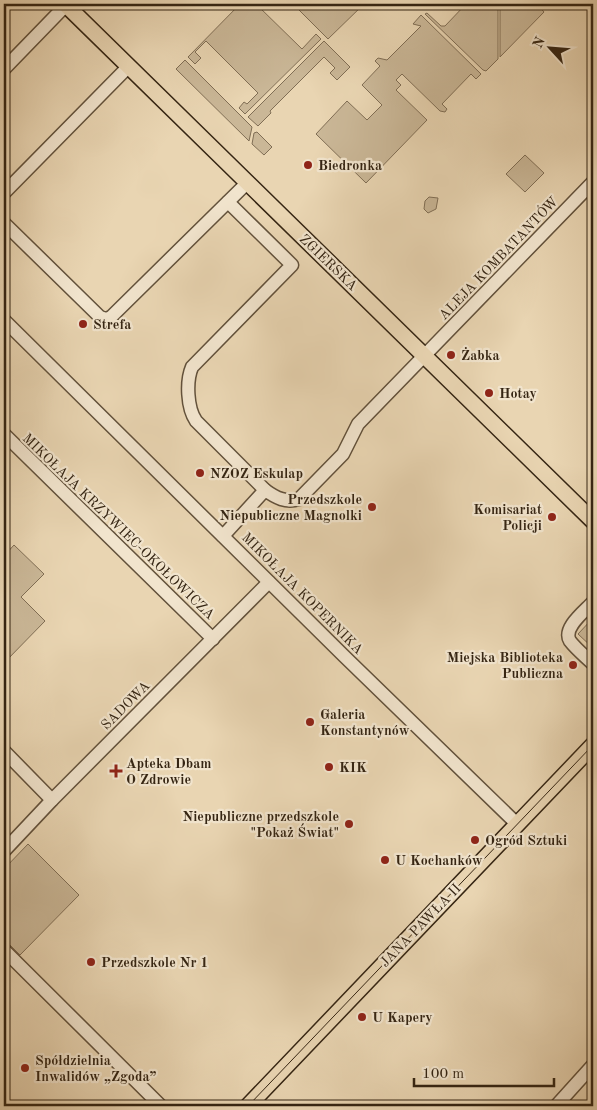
<svg xmlns="http://www.w3.org/2000/svg" width="597" height="1110" font-family="'Old Standard TT',serif">
<rect width="100%" height="100%" fill="#e9d5b2"/>
<filter id="stains"><feTurbulence type="fractalNoise" baseFrequency=".004" numOctaves="4"/><feColorMatrix values="0 0 0 0 .2 0 0 0 0 .09 0 0 0 0 .02 0 0 0 .5 -.17"/></filter>
<radialGradient id="worn" r=".72"><stop offset=".6" stop-color="#630" stop-opacity="0"/><stop offset="1" stop-color="#630" stop-opacity=".3"/></radialGradient>
<g fill="#cab797" stroke="#806e55">
<polygon points="240,4 256,4 302,49 316,34 321,39 245,114 239,108 244,102 247,104 258,93 206,41 195,52 201,58 195,64 188,57"/>
<polygon points="293,4 364,4 328,39"/>
<polygon points="466,4 498,4 498,59 486,71 483,70 425,14 427,13 441,26 445,26"/>
<polygon points="500,4 537,4 544,12 500,57"/>
<polygon points="421,15 481,74 476,79 471,74 442,104 447,109 445,112 440,111 402,74 396,80 401,85 396,90 427,120 366,183 316,134 347,101 367,120 382,105 362,85 380,66 375,61 378,58 387,60 421,26 413,24"/>
<polygon points="324,41 350,67 337,80 330,73 335,68 324,57 270,111 271,113 258,126 248,117"/>
<polygon points="185,60 252,127 249,141 176,69"/>
<polygon points="257,132 272,147 264,155 252,144 254,133"/>
<polygon points="525,155 544,173 525,192 506,174"/>
<polygon points="429,197 438,198 436,209 428,213 424,209 425,201"/>
<polygon points="14,545 44,574 21,597 45,621 4,663 4,556"/>
<polygon points="593,618 593,648 578,634"/>
<polygon points="28,844 79,895 20,955 4,939 4,869"/>
</g>
<g fill="none" stroke-linecap="round" stroke-linejoin="round">
<defs>
<g id="minor">
<polyline points="4,69 67,4"/>
<polyline points="4,193 129,66"/>
<path d="M228,202L292,265L192,367C186,381 187,408 196,421L265,490"/>
<polyline points="4,223 100,317 106,319 111,317 248,182"/>
<polyline points="4,320 344,656 517,824"/>
<polyline points="4,434 213,639"/>
<path d="M223,536L265,490C276,498 286,503 299,499L343,454L358,424L593,182"/>
<path d="M593,602C585,611 562,628 570,641C576,649 586,657 593,664"/>
<polyline points="4,751 52,800"/>
<polyline points="4,851 52,800 269,582"/>
<polyline points="4,950 161,1106"/>
<polyline points="556,1106 593,1065"/>
</g>
<g id="major">
<polyline points="65,4 593,521"/>
<polyline points="248,1106 593,745"/>
</g>
</defs>
<use href="#minor" stroke="#62513b" stroke-width="15"/>
<use href="#major" stroke="#352513" stroke-width="18"/>
<use href="#minor" stroke="#f1e4cd" stroke-width="12"/>
<use href="#major" stroke="#e9d5b2" stroke-width="15"/>
<polyline stroke="#352513" stroke-width="1" points="248,1106 593,745"/>
</g>
<g fill="#8f2418" stroke="#f1e4cd" stroke-width="2">
<circle cx="308" cy="165" r="5"/>
<circle cx="83" cy="324" r="5"/>
<circle cx="451" cy="355" r="5"/>
<circle cx="489" cy="393" r="5"/>
<circle cx="200" cy="473" r="5"/>
<circle cx="372" cy="507" r="5"/>
<circle cx="552" cy="517" r="5"/>
<circle cx="573" cy="665" r="5"/>
<circle cx="310" cy="722" r="5"/>
<circle cx="329" cy="767" r="5"/>
<path d="M113.5 763.5h5v5h5v5h-5v5h-5v-5h-5v-5h5z"/>
<circle cx="349" cy="824" r="5"/>
<circle cx="475" cy="840" r="5"/>
<circle cx="385" cy="860" r="5"/>
<circle cx="91" cy="962" r="5"/>
<circle cx="362" cy="1017" r="5"/>
<circle cx="25" cy="1068" r="5"/>
</g>
<g text-anchor="middle" stroke-width="4.5" stroke-linejoin="round" paint-order="stroke">
<g font-size="14" font-weight="bold" fill="#352513" stroke="#f1e4cd" text-anchor="start">
<text x="318" y="170">Biedronka</text>
<text x="93" y="329">Strefa</text>
<text x="461" y="360">Żabka</text>
<text x="499" y="398">Hotay</text>
<text x="210" y="478">NZOZ Eskulap</text>
<text x="362" y="504" text-anchor="end">Przedszkole<tspan x="362" dy="16">Niepubliczne Magnolki</tspan></text>
<text x="542" y="514" text-anchor="end">Komisariat<tspan x="542" dy="16">Policji</tspan></text>
<text x="563" y="662" text-anchor="end">Miejska Biblioteka<tspan x="563" dy="16">Publiczna</tspan></text>
<text x="320" y="719">Galeria<tspan x="320" dy="16">Konstantynów</tspan></text>
<text x="126" y="768">Apteka Dbam<tspan x="126" dy="16">O Zdrowie</tspan></text>
<text x="339" y="772">KIK</text>
<text x="339" y="821" text-anchor="end">Niepubliczne przedszkole<tspan x="339" dy="16">"Pokaż Świat"</tspan></text>
<text x="485" y="845">Ogród Sztuki</text>
<text x="395" y="865">U Kochanków</text>
<text x="101" y="967">Przedszkole Nr 1</text>
<text x="372" y="1022">U Kapery</text>
<text x="35" y="1065">Spółdzielnia<tspan x="35" dy="16">Inwalidów „Zgoda”</tspan></text>
</g>
<g font-size="14" fill="#352513" stroke="#f1e4cd">
<text transform="translate(498 258) rotate(-46)" y="5">ALEJA KOMBATANTÓW</text>
<text transform="translate(329 262) rotate(44)" y="5">ZGIERSKA</text>
<text transform="translate(119 526) rotate(44)" y="5">MIKOŁAJA KRZYWIEC-OKOŁOWICZA</text>
<text transform="translate(303 593) rotate(45)" y="5">MIKOŁAJA KOPERNIKA</text>
<text transform="translate(125 705) rotate(-45)" y="5">SADOWA</text>
<text transform="translate(420 925) rotate(-46)" y="5">JANA PAWŁA II</text>
</g>
</g>
<rect width="597" height="1110" fill="none" stroke="#e9d5b2" stroke-width="20"/>
<rect x="5" y="5" width="587" height="1100" fill="none" stroke="#352513" stroke-width="2.5"/>
<rect x="10" y="10" width="577" height="1090" fill="none" stroke="#352513"/>
<g transform="translate(550 48) rotate(296)" stroke="#f1e4cd" stroke-width="4" paint-order="stroke">
<path d="M0-4L9 19L0 12L-9 19Z" fill="#352513"/>
<text y="-8" font-size="14" font-weight="bold" text-anchor="middle" fill="#352513">N</text>
</g>
<path d="M414 1078v8h140v-8" fill="none" stroke="#352513" stroke-width="2.5"/>
<text x="422" y="1078" font-size="15" fill="#352513" stroke="#f1e4cd" stroke-width="4" paint-order="stroke">100 m</text>
<rect width="100%" height="100%" filter="url(#stains)"/>
<rect width="100%" height="100%" fill="url(#worn)"/>
</svg>
